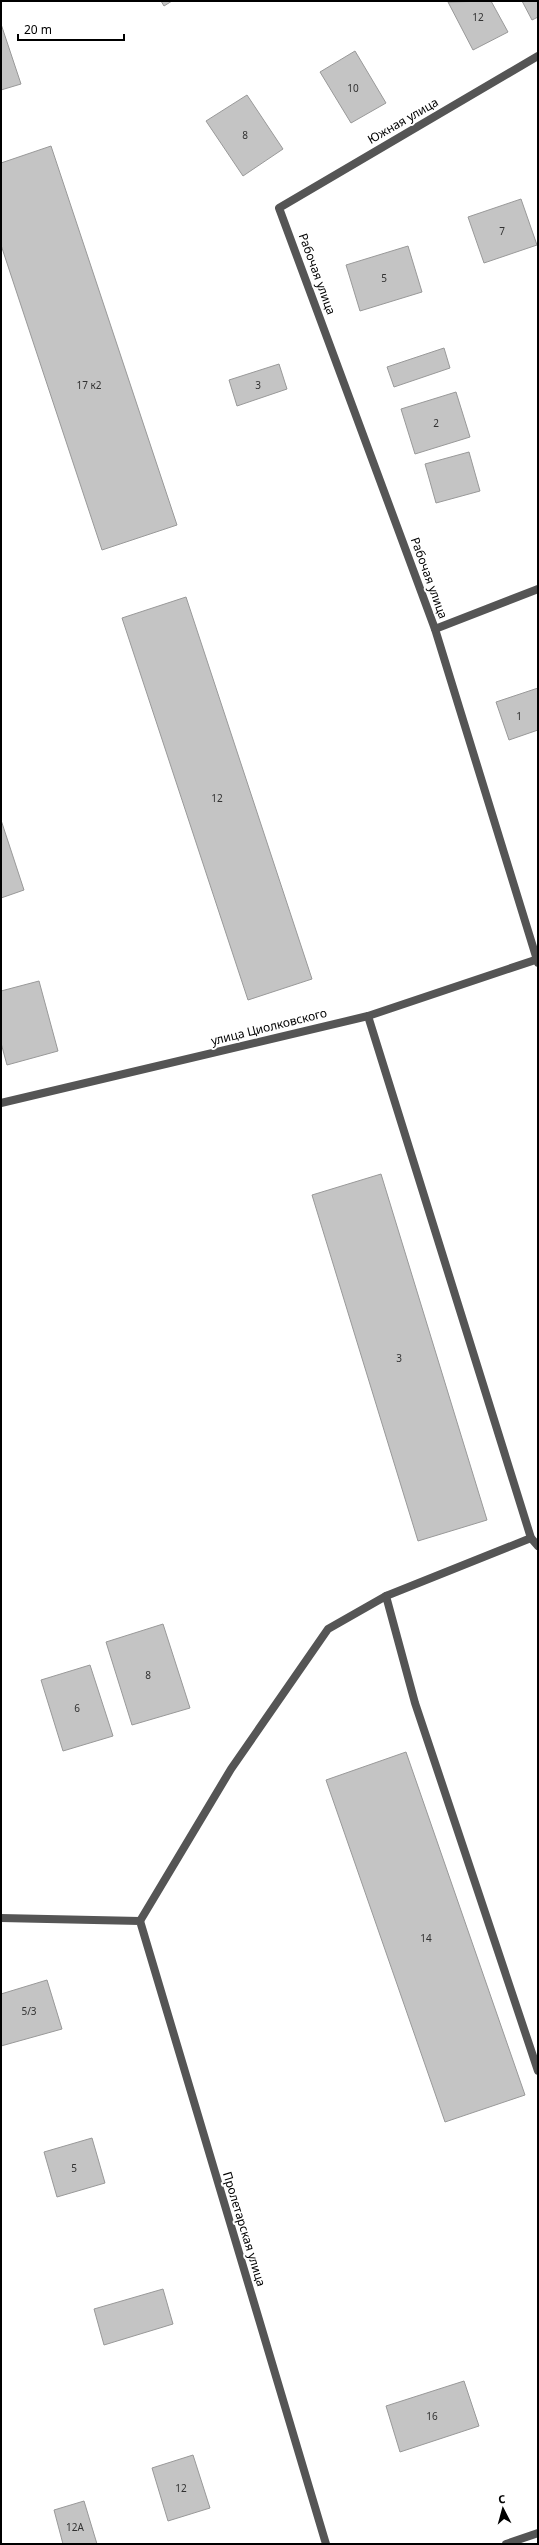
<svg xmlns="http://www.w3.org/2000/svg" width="539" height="2545" font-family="'Noto Sans',sans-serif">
<rect width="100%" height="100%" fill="#fff"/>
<g fill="#c4c4c4" stroke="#999">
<polygon points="161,1 172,1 164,6"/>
<polygon points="491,1 508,32 473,50 448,2"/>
<polygon points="522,1 538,1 538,17 532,20"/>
<polygon points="1,24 21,84 1,90"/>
<polygon points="355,51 386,103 351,123 320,72"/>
<polygon points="247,95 283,149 243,176 206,121"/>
<polygon points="51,146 177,525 102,550 1,245 1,163"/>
<polygon points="521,199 537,245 484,263 468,217"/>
<polygon points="408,246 422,292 360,311 346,265"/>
<polygon points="444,348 450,368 394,387 387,367"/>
<polygon points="279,364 287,389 237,406 229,380"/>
<polygon points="456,392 470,437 415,454 401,409"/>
<polygon points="469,452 480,491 436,503 425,464"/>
<polygon points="186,597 312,979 248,1000 122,618"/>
<polygon points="538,688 538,730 509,740 496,702"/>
<polygon points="1,820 24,890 1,898"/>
<polygon points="39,981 58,1051 7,1065 1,1043 1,991"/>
<polygon points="381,1174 487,1520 418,1541 312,1195"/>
<polygon points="163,1624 190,1708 132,1725 106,1642"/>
<polygon points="90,1665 113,1736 63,1751 41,1680"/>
<polygon points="406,1752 525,2095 445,2122 326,1780"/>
<polygon points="47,1980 62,2029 1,2046 1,1994"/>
<polygon points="92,2138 105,2183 57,2197 44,2152"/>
<polygon points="163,2289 173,2324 104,2345 94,2309"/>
<polygon points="464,2381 479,2426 400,2452 386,2406"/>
<polygon points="193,2455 210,2508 168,2521 152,2468"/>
<polygon points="84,2501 97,2544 63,2544 54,2510"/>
</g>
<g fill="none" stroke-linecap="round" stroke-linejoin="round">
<g stroke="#555" stroke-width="8">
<polyline points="368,1016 531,1538 538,1546"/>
<polyline points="386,1596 531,1538"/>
<polyline points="140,1921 231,1769 328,1629 386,1596 415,1703 538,2071"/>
</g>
<g stroke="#555" stroke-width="8">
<polyline points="538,56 279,208 435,629 538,963"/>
<polyline points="435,629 538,589"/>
<polyline points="1,1103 368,1016 538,959"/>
<polyline points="1,1918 140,1921 326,2544"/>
<polyline points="506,2544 538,2533"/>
</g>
</g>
<g text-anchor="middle" stroke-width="4" stroke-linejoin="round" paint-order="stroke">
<g font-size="10" fill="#313131">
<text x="478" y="21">12</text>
<text x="353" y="92">10</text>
<text x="245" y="139">8</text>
<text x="502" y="235">7</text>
<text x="384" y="282">5</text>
<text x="89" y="389">17 к2</text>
<text x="258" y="389">3</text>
<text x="436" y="427">2</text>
<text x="519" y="720">1</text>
<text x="217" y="802">12</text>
<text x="399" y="1362">3</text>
<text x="148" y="1679">8</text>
<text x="77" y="1712">6</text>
<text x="426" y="1942">14</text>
<text x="29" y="2015">5/3</text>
<text x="74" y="2172">5</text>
<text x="432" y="2420">16</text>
<text x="181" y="2492">12</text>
<text x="75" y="2531">12А</text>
</g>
<g font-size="12" fill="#000" stroke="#fff">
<text transform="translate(403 121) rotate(-30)" y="4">Южная улица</text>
<text transform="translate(317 274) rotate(70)" y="4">Рабочая улица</text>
<text transform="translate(429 578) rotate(70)" y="4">Рабочая улица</text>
<text transform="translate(269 1027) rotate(-14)" y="4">улица Циолковского</text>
<text transform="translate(244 2229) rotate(73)" y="4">Пролетарская улица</text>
</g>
</g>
<rect width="539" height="2545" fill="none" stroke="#000000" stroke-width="4"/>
<g transform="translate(503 2509) rotate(354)" stroke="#ffffff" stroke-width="3" paint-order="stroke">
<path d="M0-3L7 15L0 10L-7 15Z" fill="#000000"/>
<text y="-6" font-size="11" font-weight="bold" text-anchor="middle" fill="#000000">С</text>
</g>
<path d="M18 34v6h106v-6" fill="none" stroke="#000000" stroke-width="2"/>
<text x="24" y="34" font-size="12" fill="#000000" stroke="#ffffff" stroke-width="3" paint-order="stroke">20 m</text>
</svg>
